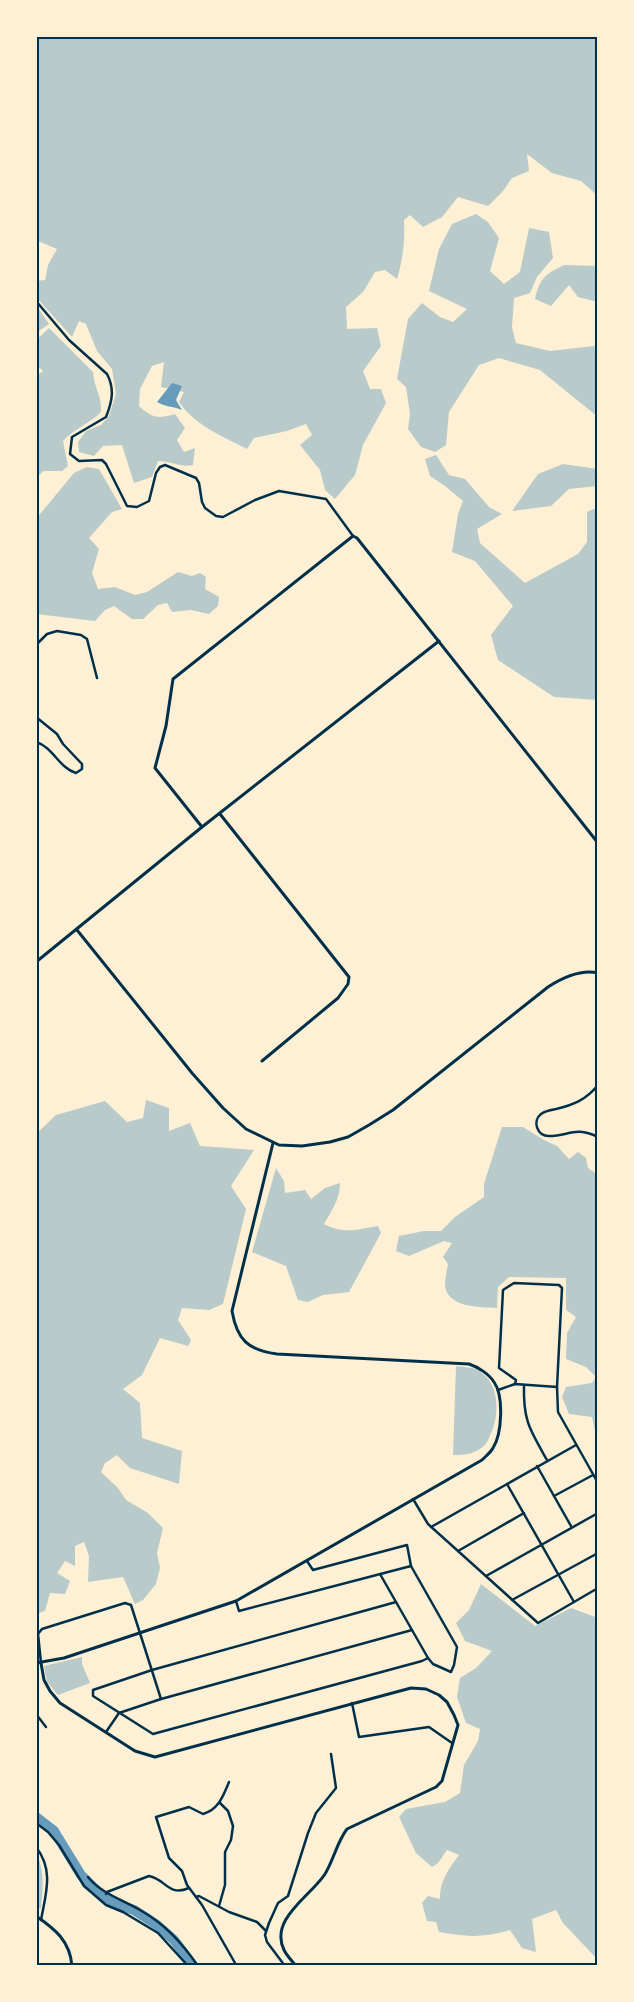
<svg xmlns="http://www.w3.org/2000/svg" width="634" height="2002" font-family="Karla,sans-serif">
<rect width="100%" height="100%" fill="#fdf0d5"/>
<g fill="#b9caca">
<path d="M36,36H598V196L581,181L552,173L527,154L529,171L512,178L503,191L488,206L458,197L442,217L423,227L410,215L404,220C405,241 403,259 397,279L385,270L375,272L363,292L346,307L347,329L377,328L381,346L363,371L370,389H381L386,403L363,445L355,475L335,499L325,490L320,470L300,445L312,435L306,424L287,431L254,438L247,449C222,436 196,426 179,402L184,392L161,387L164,362L152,366L140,389L139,406C152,418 158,419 175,414L185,428L177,440L184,452L195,448L193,465C181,468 171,461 158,461L152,477L134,483L122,445L103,446L94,456L79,452L78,442L86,431L101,425L109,416L116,394L112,369L97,351L86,324L79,321L72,337L36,297V281L45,280L48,265L57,249L38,241L36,238Z"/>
<polygon points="476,214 488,222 499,238 490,271 504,284 520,272 529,228 549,232 553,258 537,277 530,293 514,298 512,327 516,343 550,351 594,346 598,343 598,417 540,370 499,358 479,365 449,412 446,445 435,452 421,447 408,429 410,414 406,387 397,379 408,319 422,303 440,317 453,322 467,309 429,291 439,249 452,224"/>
<path d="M564,265L598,266V302L578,297L569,285L551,306L535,299C540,278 544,275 564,265Z"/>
<polygon points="36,305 49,324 36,333"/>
<path d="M49,328L93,372C94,388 102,396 101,412C89,424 74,429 63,441L68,466L62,471H44L36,477V377L43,371L36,364V340Z"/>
<polygon points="436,455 449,475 465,479 489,507 502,514 477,529 480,543 525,583 578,554 587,542 587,512 598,507 598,700 554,697 498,660 491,635 513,606 475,561 452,552 458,514 463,501 445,486 430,476 425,459"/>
<polygon points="563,464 598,469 598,486 569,489 551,506 512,511 538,474"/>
<polygon points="87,467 99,469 122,509 112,512 89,538 99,549 92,573 98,589 115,587 135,595 147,592 178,572 192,576 200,573 206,577 205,589 219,597 218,606 209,614 191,610 172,612 167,603 158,605 143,619 132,619 114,606 105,610 95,621 36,614 36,519 74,473"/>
<polygon points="146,1100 169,1108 169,1131 190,1123 200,1146 254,1150 231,1186 246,1209 223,1304 209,1310 182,1308 178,1320 191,1340 188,1346 160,1338 142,1375 123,1389 140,1403 142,1438 182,1451 179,1484 130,1468 117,1455 105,1463 101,1472 118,1488 126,1500 148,1513 163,1528 157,1553 160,1568 156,1584 143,1600 135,1604 123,1577 88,1582 89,1556 84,1542 75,1546 75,1566 65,1561 57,1573 70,1581 65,1594 50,1593 45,1611 36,1614 36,1134 56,1115 105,1101 127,1122 143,1118"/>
<path d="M502,1127H523L544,1140L557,1146L569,1159L578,1152L586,1158L588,1168L598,1175V1444L592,1417L569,1414L562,1397L566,1387L592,1383L596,1377L586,1367L566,1359L567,1333L576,1317L566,1310V1278L509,1277L498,1287L497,1308C480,1307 446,1308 445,1284C445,1277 447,1270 448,1264L443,1257L452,1243L444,1241L409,1256L396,1251L399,1236L424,1231H441L455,1217L484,1197V1184Z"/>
<path d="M276,1168L284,1181L285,1193L305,1190L311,1199L325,1188L340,1183C340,1199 332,1210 324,1224C345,1235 357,1229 378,1226L381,1233L349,1292L323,1295L308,1302L298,1300L286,1266L252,1252Z"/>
<path d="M456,1366C462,1367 470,1367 475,1369C499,1379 500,1411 492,1431C490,1435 488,1441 485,1445C475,1454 466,1455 453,1455Z"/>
<path d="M481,1584L535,1626L571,1608L598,1618V1960L563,1923L556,1910L532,1919L536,1952L522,1948L510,1930C483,1938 466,1937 439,1932L436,1922L427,1921L422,1903L428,1896L440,1899C439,1882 450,1867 459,1855L447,1850L438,1863L432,1867L416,1853L399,1817L406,1809L445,1802L460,1793L464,1765L478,1741L480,1729L466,1723L457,1697L460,1678L476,1668L492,1651L465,1641L456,1623L469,1610Z"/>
<polygon points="82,1657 82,1664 90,1683 58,1695 47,1682 44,1666"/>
<path d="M36,1852C45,1873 43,1886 41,1909L36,1906Z"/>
</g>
<path fill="#669bbc" d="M172,383L182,386L176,400L182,410C173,406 165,407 157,402Z"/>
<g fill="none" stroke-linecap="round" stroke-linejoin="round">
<polyline stroke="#669bbc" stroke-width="10" points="36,1817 54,1831 81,1875 100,1894 115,1904 134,1910 157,1925 174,1940 193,1966"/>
<g stroke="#003049" stroke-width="2.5">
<path d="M36,301L69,340L107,374C115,389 112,402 106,417L72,437L70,454L79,461L102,460L106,464L127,506L137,507L149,501L156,473L160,467L165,465L196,478L199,483L202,502L205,508L216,516L223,517L255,500L279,491L326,499L353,536"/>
<polyline points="36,645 47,634 57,631 81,635 87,639 97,678"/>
<polyline points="36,695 36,698"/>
<path d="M36,717L57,734L63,744L82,764V769L76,773C59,768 53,747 36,742"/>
<path d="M598,1085C586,1100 573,1105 556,1109C551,1110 545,1111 541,1114C532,1121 537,1136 549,1136C569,1136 575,1126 598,1137"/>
<polyline points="515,1384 516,1380 499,1368 503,1290 514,1283 559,1285 562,1288 557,1387 558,1412 598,1483"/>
<path d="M524,1385C523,1421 530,1430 547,1460"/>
<polyline points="498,1390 515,1384 557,1387"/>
<polyline points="537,1466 571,1526"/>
<polyline points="507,1484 574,1602"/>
<polyline points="554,1496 593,1475"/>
<polyline points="413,1499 428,1524 538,1623 598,1588"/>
<polyline points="431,1527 576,1445"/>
<polyline points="458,1551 524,1513"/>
<polyline points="307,1561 313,1570 407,1545 411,1566 457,1647 454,1665 451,1672 433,1664 428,1658 380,1574"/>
<polyline points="486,1576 598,1513"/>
<polyline points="512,1600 598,1553"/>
<polyline points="236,1601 239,1611 411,1566"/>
<polyline points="396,1602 152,1670 93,1690 93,1696 153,1734 422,1661 428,1658"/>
<polyline points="41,1663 38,1634 42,1629 125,1603 131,1605 161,1699"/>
<polyline points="352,1703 359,1737 429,1727 452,1743"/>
<polyline points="36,1714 46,1727"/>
<polyline points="106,1732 119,1713 161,1699 412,1630"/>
<path d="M229,1782C223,1796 219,1809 203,1814L189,1807L156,1817L169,1858L182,1871L187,1885L202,1905L235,1963L232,1966"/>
<polyline points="36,1823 48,1832 59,1845 84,1886 106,1905 123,1912 158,1933 188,1966"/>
<path d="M36,1847C54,1870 46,1893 41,1920"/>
<path d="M88,1877C102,1894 121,1899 140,1910C165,1924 182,1943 198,1966"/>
<path d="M106,1894L107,1892L149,1876C166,1879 168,1897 189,1888"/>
<polyline points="196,1897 199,1896 229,1912 257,1922 266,1931"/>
<polyline points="219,1906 225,1885 225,1852 231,1840 233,1826 228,1811 220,1803"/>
<polyline points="285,1966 267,1942 265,1935 269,1923 278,1903 288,1896 308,1833 316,1813 336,1788 331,1754"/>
</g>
<g stroke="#003049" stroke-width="3">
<polyline points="220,814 349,977 348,984 338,998 262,1061"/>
<polyline points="202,827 155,768 166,726 173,679 353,536 357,538 598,843"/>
<path d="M77,930L192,1073L223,1108L246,1129L279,1145L302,1146L330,1142L348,1137L369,1125L393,1110L548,987C562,978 580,969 598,973"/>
<polyline points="36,962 202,827 439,641"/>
<path d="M36,1663L64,1658L236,1601L482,1460C486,1456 491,1452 493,1448C502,1434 504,1396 494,1382C489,1374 478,1367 469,1364L277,1354C248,1350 237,1340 232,1311L273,1143"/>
<path d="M41,1663L44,1680L50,1691L60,1703L135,1751L155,1757L411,1688L426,1689L439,1695L447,1702L454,1715L458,1725L442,1781L436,1787L347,1829C337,1842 334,1859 325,1874C311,1896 269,1919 284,1950C287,1956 292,1961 296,1966"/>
</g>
<path stroke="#003049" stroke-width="3" d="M36,1916C55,1929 70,1941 72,1966"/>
</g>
<rect width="634" height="2002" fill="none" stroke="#fdf0d5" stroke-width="75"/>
<rect x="38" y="38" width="558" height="1926" fill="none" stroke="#003049" stroke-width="2"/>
</svg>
